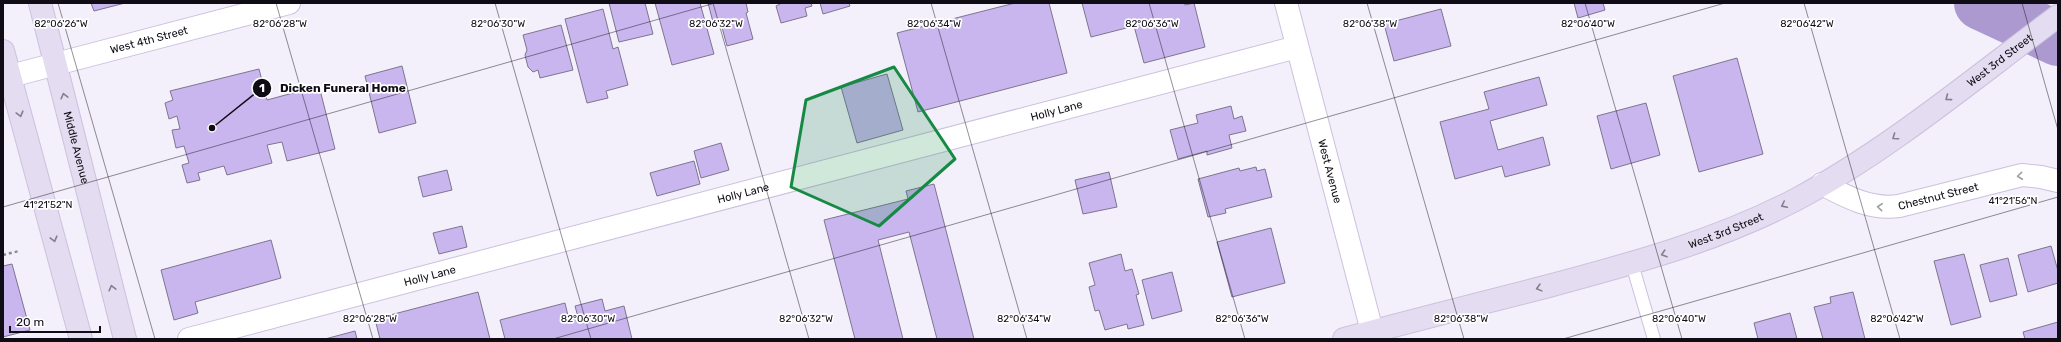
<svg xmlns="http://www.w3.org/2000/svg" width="2061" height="342" font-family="Rubik,sans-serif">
<rect width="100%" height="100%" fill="#f3effb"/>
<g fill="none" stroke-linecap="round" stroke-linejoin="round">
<polyline stroke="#ac99cf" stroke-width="54" points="1981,3 2058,39"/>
</g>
<g fill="#cab6ee" stroke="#7d758f">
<polygon points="91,3 125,3 94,11"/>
<polygon points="609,3 645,3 653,34 619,42"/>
<polygon points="655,3 700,3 714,54 672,65"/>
<polygon points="708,3 746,3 748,12 746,13 753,39 727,46 720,20 713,22"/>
<polygon points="782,3 811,3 812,6 805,8 807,16 781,23 776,6"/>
<polygon points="820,3 849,3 850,6 823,14"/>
<polygon points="1015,3 1049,3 1067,73 918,112 897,33"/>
<polygon points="1082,3 1184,3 1185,5 1194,3 1205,47 1144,63 1134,26 1091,37"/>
<polygon points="1574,3 1603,3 1605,10 1578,18"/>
<polygon points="603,9 613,49 618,47 628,85 606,91 608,98 587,103 565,19"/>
<polygon points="1441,9 1451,46 1394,61 1384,24"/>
<polygon points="561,25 573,70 540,78 538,70 533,72 528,67 525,55 527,50 523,35"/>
<polygon points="1737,58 1763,154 1699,172 1673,76"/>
<polygon points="402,66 416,123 379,133 365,76"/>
<polygon points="259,69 267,100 319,86 335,149 287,161 282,142 267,145 272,163 227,175 224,166 198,173 200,180 187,183 182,165 189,163 184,146 176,148 172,130 180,129 177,116 169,119 165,103 173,100 170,91"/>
<polygon points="887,74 903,130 857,143 841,87"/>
<polygon points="1539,77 1547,105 1490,121 1498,150 1543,137 1550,165 1505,177 1502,166 1455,179 1440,122 1489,109 1484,92"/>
<polygon points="1646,103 1660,155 1611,169 1597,116"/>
<polygon points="1231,106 1234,119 1242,116 1246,131 1229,135 1232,148 1207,155 1207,151 1178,159 1170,130 1198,123 1196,115"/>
<polygon points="721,143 729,170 701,178 694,151"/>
<polygon points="694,161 700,184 657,196 650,173"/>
<polygon points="1256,167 1257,171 1265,169 1272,197 1225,209 1226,213 1208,217 1198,179 1239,168 1240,171"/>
<polygon points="447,170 452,190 423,197 418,177"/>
<polygon points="1109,172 1117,207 1083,214 1075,180"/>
<polygon points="934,184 974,339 937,339 909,232 878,240 903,339 855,339 824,220 908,199 906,191"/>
<polygon points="462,226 467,247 439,254 433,233"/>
<polygon points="1271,228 1285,283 1232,297 1217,242"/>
<polygon points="271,240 281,278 195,302 198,313 174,320 161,270"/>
<polygon points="2051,246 2058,271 2058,283 2028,292 2018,255"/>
<polygon points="1121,254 1125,271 1132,269 1139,294 1136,295 1144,325 1128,329 1127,324 1105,330 1099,310 1095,311 1089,287 1095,285 1089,263"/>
<polygon points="1964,254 1981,317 1951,325 1934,261"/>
<polygon points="2008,258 2017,295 1990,302 1980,265"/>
<polygon points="12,264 30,330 3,337 3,266"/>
<polygon points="1172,272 1182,311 1152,319 1142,280"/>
<polygon points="478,292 490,339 380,339 375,319"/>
<polygon points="1853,292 1865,339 1823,339 1814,307 1831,303 1830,297"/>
<polygon points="602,299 605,311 624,306 632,339 505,339 500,320 565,303 569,320 578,317 575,306"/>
<polygon points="1790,313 1797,339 1758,339 1754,323"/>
<polygon points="2058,322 2058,339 2025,339 2023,332"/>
<polygon points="355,331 357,339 325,339"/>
</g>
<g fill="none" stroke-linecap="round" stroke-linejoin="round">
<defs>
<polyline id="service" points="1632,264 1654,339"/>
<g id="minor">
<path id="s1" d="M1286,3L1372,331"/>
<path id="s2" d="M56,64L289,3"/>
<path id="s3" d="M189,339L1297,47"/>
</g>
<g id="tertiary">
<polyline points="3,78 56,64"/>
<path id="s4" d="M1822,184C1847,197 1870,210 1899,206L2022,175L2041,177L2058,181"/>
</g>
<g id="secondary">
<path id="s5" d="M40,3L125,339"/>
<polyline points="3,51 81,339"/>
<path id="s6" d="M1344,339C1411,321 1478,304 1545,287C1631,264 1717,241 1797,199C1890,149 1973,79 2058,16"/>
</g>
</defs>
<use href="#service" stroke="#cbc1de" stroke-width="14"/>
<use href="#minor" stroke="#cbc1de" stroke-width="24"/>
<use href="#tertiary" stroke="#cbc1de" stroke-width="24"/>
<use href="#secondary" stroke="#cbc1de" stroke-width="24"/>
<polyline stroke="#8f8b96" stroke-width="2.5" stroke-dasharray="3 3" stroke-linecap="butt" points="3,255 19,251"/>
<use href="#service" stroke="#fff" stroke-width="12"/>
<use href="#minor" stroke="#fff" stroke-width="22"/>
<use href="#tertiary" stroke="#fff" stroke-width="22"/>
<use href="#secondary" stroke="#e4ddf1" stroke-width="22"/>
</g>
<defs><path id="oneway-chevron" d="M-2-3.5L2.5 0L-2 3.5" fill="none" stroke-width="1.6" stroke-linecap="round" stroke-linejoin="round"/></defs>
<g stroke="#847f8e">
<use href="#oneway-chevron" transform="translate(64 96) rotate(-104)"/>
<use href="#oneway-chevron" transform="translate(1948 98) rotate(143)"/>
<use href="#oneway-chevron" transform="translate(20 114) rotate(75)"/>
<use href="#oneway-chevron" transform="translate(1895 137) rotate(145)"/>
<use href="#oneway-chevron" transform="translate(1784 205) rotate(154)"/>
<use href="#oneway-chevron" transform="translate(54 239) rotate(75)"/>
<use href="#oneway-chevron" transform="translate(1664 254) rotate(162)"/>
<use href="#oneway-chevron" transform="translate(112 288) rotate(-104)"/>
<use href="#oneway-chevron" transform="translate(1539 288) rotate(165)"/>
</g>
<g stroke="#9f9ea1">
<use href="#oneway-chevron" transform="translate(2020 176) rotate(174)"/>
<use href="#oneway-chevron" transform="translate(1880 207) rotate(-175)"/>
</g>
<path fill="#168a44" fill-opacity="0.2" stroke="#168a44" stroke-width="3" stroke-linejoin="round" d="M894,67L955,159L879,226L791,187L806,100Z"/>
<path fill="none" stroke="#0f0c15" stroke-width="1" stroke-opacity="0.45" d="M58,3L155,339M276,3L373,339M495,3L591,339M713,3L809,339M931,3L1027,339M1149,3L1245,339M1367,3L1464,339M1585,3L1682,339M1804,3L1900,339M2022,3L2058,130M3,207L715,3M553,339L1725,3M1563,339L2058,197"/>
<g text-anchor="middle" stroke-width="3.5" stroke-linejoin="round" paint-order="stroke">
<g font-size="11" fill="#0f0c15" stroke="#fff">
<text dy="4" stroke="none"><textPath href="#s2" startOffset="96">West 4th Street</textPath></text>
<text dy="4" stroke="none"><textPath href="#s6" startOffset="721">West 3rd Street</textPath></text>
<text dy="4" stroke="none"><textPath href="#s3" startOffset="897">Holly Lane</textPath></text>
<text dy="4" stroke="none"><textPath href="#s5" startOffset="149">Middle Avenue</textPath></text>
<text dy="4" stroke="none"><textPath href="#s1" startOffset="174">West Avenue</textPath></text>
<text dy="4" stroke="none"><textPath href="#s3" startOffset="573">Holly Lane</textPath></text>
<text dy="4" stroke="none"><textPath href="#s4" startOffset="122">Chestnut Street</textPath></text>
<text dy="4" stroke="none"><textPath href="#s6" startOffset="397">West 3rd Street</textPath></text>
<text dy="4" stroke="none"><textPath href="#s3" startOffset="249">Holly Lane</textPath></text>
</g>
</g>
<g font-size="10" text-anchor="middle" fill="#0f0c15" stroke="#fff" stroke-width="3.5" stroke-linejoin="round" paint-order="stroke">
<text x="61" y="27">82°06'26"W</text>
<text x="280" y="27">82°06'28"W</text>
<text x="498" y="27">82°06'30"W</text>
<text x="716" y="27">82°06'32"W</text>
<text x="934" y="27">82°06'34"W</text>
<text x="1152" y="27">82°06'36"W</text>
<text x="1370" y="27">82°06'38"W</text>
<text x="1588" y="27">82°06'40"W</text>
<text x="1807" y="27">82°06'42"W</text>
<text x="2013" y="204">41°21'56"N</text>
<text x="48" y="208">41°21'52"N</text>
<text x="370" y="322">82°06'28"W</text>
<text x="588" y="322">82°06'30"W</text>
<text x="806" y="322">82°06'32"W</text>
<text x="1242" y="322">82°06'36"W</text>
<text x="1461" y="322">82°06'38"W</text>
<text x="1897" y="322">82°06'42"W</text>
<text x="1024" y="322">82°06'34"W</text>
<text x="1679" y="322">82°06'40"W</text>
</g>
<path fill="none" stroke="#0f0c15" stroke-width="1.5" d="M212 128L262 88"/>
<g fill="#0f0c15" stroke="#fff" stroke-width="1.5">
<circle cx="212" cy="128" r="4"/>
<circle cx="262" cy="88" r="10"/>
</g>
<g font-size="12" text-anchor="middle" font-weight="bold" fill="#fff">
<text x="262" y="92">1</text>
</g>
<g font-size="12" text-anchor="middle" font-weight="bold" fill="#0f0c15" stroke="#fff" stroke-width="3.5" stroke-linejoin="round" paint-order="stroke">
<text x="343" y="92">Dicken Funeral Home</text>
</g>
<rect width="2061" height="342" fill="none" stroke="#0f0c15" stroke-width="8"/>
<path d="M10 326v6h90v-6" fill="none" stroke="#0f0c15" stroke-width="2"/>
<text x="16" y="326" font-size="12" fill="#0f0c15" stroke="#ffffff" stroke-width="3" paint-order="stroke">20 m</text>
</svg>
